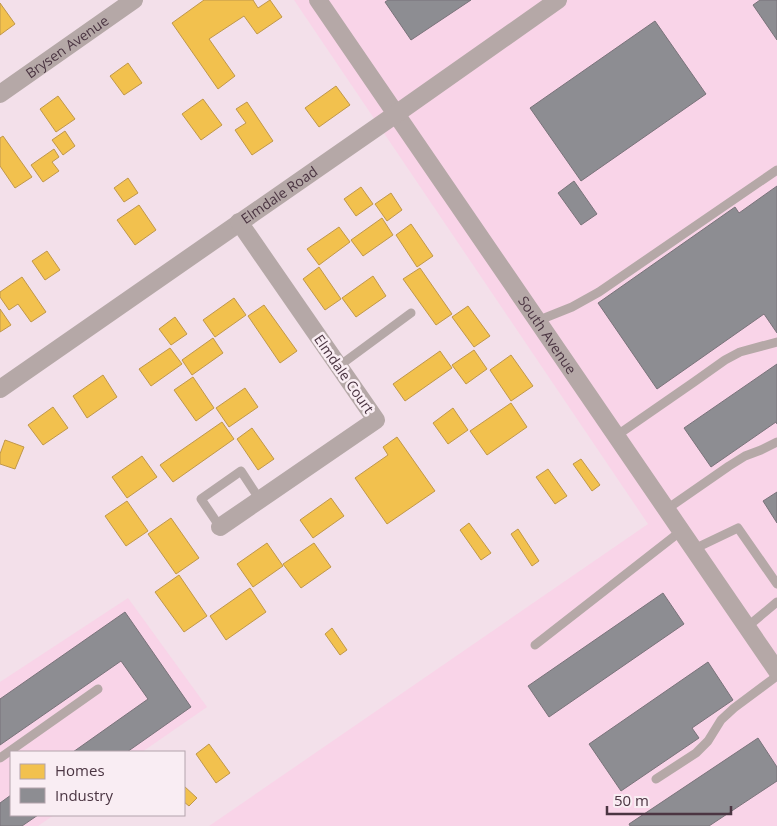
<svg xmlns="http://www.w3.org/2000/svg" width="777" height="826" font-family="'Open Sans',sans-serif">
<rect width="100%" height="100%" fill="#f3e0ea"/>
<g fill="#f9d4e8">
<polygon points="294,0 777,0 777,826 209,826 648,524"/>
<polygon points="128,598 207,707 142,752 11,752 11,815 54,815 38,826 0,826 0,682"/>
</g>
<g fill="#f2c14e" stroke="#c0974a">
<polygon points="204,0 253,0 258,8 270,0 282,17 257,34 244,16 209,39 235,76 218,89 172,23"/>
<polygon points="0,3 15,24 0,35"/>
<polygon points="128,63 142,83 124,95 110,76"/>
<polygon points="336,86 350,105 319,127 305,108"/>
<polygon points="58,96 75,119 56,132 40,109"/>
<polygon points="203,99 222,125 201,140 182,114"/>
<polygon points="247,102 273,141 252,155 235,130 246,123 236,109"/>
<polygon points="65,131 75,146 63,155 52,140"/>
<polygon points="3,136 32,177 15,188 0,166 0,138"/>
<polygon points="54,149 59,157 52,162 59,171 43,182 31,165"/>
<polygon points="128,178 138,193 124,202 114,188"/>
<polygon points="361,187 373,204 356,216 344,199"/>
<polygon points="391,193 402,210 387,221 375,204"/>
<polygon points="139,205 156,230 135,245 117,220"/>
<polygon points="382,218 393,235 363,256 351,240"/>
<polygon points="411,224 433,256 417,267 396,235"/>
<polygon points="339,227 350,242 319,265 307,249"/>
<polygon points="47,251 60,270 45,280 32,261"/>
<polygon points="319,267 341,299 325,310 303,279"/>
<polygon points="420,268 452,314 436,325 403,279"/>
<polygon points="373,276 386,296 356,317 342,298"/>
<polygon points="22,277 46,312 31,322 18,304 9,310 0,297 0,292"/>
<polygon points="234,298 246,315 215,337 203,320"/>
<polygon points="264,305 297,351 280,363 248,316"/>
<polygon points="468,306 490,336 474,347 452,317"/>
<polygon points="0,309 11,325 0,332"/>
<polygon points="175,317 187,334 171,345 159,329"/>
<polygon points="213,338 223,353 192,375 182,360"/>
<polygon points="170,348 182,364 151,386 139,369"/>
<polygon points="474,350 487,369 466,384 452,365"/>
<polygon points="440,351 452,368 405,401 393,384"/>
<polygon points="511,355 533,386 511,401 490,370"/>
<polygon points="103,375 117,397 87,418 73,396"/>
<polygon points="193,377 214,408 196,421 174,390"/>
<polygon points="245,388 258,407 229,427 216,408"/>
<polygon points="511,403 527,427 487,455 470,431"/>
<polygon points="53,407 68,428 43,445 28,425"/>
<polygon points="453,408 468,430 448,444 433,423"/>
<polygon points="222,422 234,439 173,482 160,465"/>
<polygon points="252,428 274,459 258,470 237,439"/>
<polygon points="397,437 435,491 387,524 355,478 388,455 383,447"/>
<polygon points="5,440 24,447 15,469 0,464 0,454"/>
<polygon points="142,456 157,477 127,498 112,477"/>
<polygon points="581,459 600,485 592,491 573,464"/>
<polygon points="548,469 567,496 555,504 536,477"/>
<polygon points="331,498 344,516 313,538 300,520"/>
<polygon points="127,501 148,531 126,546 105,516"/>
<polygon points="171,518 199,558 176,574 148,534"/>
<polygon points="469,523 491,553 481,560 460,530"/>
<polygon points="518,529 539,561 532,566 511,534"/>
<polygon points="267,543 283,566 253,587 237,564"/>
<polygon points="314,543 331,567 301,588 283,564"/>
<polygon points="179,575 207,616 184,632 155,592"/>
<polygon points="250,588 266,612 226,640 210,616"/>
<polygon points="332,628 347,650 340,655 325,634"/>
<polygon points="209,744 230,773 216,783 196,754"/>
<polygon points="184,786 197,798 189,806 184,802"/>
</g>
<g fill="#8d8d92" stroke="#79737a">
<polygon points="388,0 471,0 411,40 385,2"/>
<polygon points="760,0 777,0 777,40 753,5"/>
<polygon points="655,21 706,94 581,181 530,108"/>
<polygon points="574,181 597,214 581,225 558,193"/>
<polygon points="777,186 777,333 764,314 657,389 598,303 735,207 739,213"/>
<polygon points="777,364 777,424 776,422 711,467 684,428"/>
<polygon points="777,492 777,523 763,501"/>
<polygon points="663,593 684,624 549,717 528,686"/>
<polygon points="125,612 191,707 127,752 73,752 148,699 121,661 0,745 0,699"/>
<polygon points="708,662 733,700 692,728 699,738 621,791 589,744"/>
<polygon points="758,738 777,767 777,781 709,826 630,826 629,824"/>
<polygon points="11,795 11,815 38,815 22,826 0,826 0,803"/>
</g>
<g fill="none" stroke-linecap="round" stroke-linejoin="round">
<g stroke="#b5a8a7" stroke-width="9">
<polyline points="537,321 572,307 599,292 777,170"/>
<polyline points="339,366 411,313"/>
<polyline points="616,436 694,382 725,360 740,352 777,342"/>
<polyline points="667,509 729,466 745,456 761,450 777,442"/>
<polyline points="220,527 201,499 241,471 260,500"/>
<polyline points="694,549 738,528 777,584"/>
<polyline points="747,627 777,602"/>
<polyline points="535,645 681,531"/>
<polyline points="0,758 98,689"/>
<polyline points="656,779 696,753 708,741 721,720 734,708 777,676"/>
</g>
<g stroke="#b5a8a7" stroke-width="18">
<path id="s1" d="M318,0L777,671"/>
<path id="s2" d="M0,94L134,0"/>
<path id="s3" d="M0,389L396,114L558,0"/>
<polyline points="220,527 376,420 239,222"/>
</g>
</g>
<g text-anchor="middle" stroke-width="5" stroke-linejoin="round" paint-order="stroke">
<g font-size="14" fill="#4b3542" stroke="#f9edf3">
<text dy="5" stroke="none"><textPath href="#s2" startOffset="82">Brysen Avenue</textPath></text>
<text dy="5" stroke="none"><textPath href="#s3" startOffset="340">Elmdale Road</textPath></text>
<text dy="5" stroke="none"><textPath href="#s1" startOffset="406">South Avenue</textPath></text>
<text transform="translate(344 374) rotate(55)" y="5">Elmdale Court</text>
</g>
</g>
<rect x="10" y="751" width="175" height="65" fill="#f9edf3" stroke="#b3a3ac"/>
<rect x="20" y="764" width="25" height="15" fill="#f2c14e" stroke="#b3a3ac"/>
<text x="55" y="776" font-size="15" fill="#4b3542">Homes</text>
<rect x="20" y="788" width="25" height="15" fill="#8d8d92" stroke="#b3a3ac"/>
<text x="55" y="801" font-size="15" fill="#4b3542">Industry</text>
<path d="M607 806v8h124v-8" fill="none" stroke="#4b3542" stroke-width="2.5"/>
<text x="614" y="806" font-size="15" fill="#4b3542" stroke="#f9edf3" stroke-width="4" paint-order="stroke">50 m</text>
</svg>
